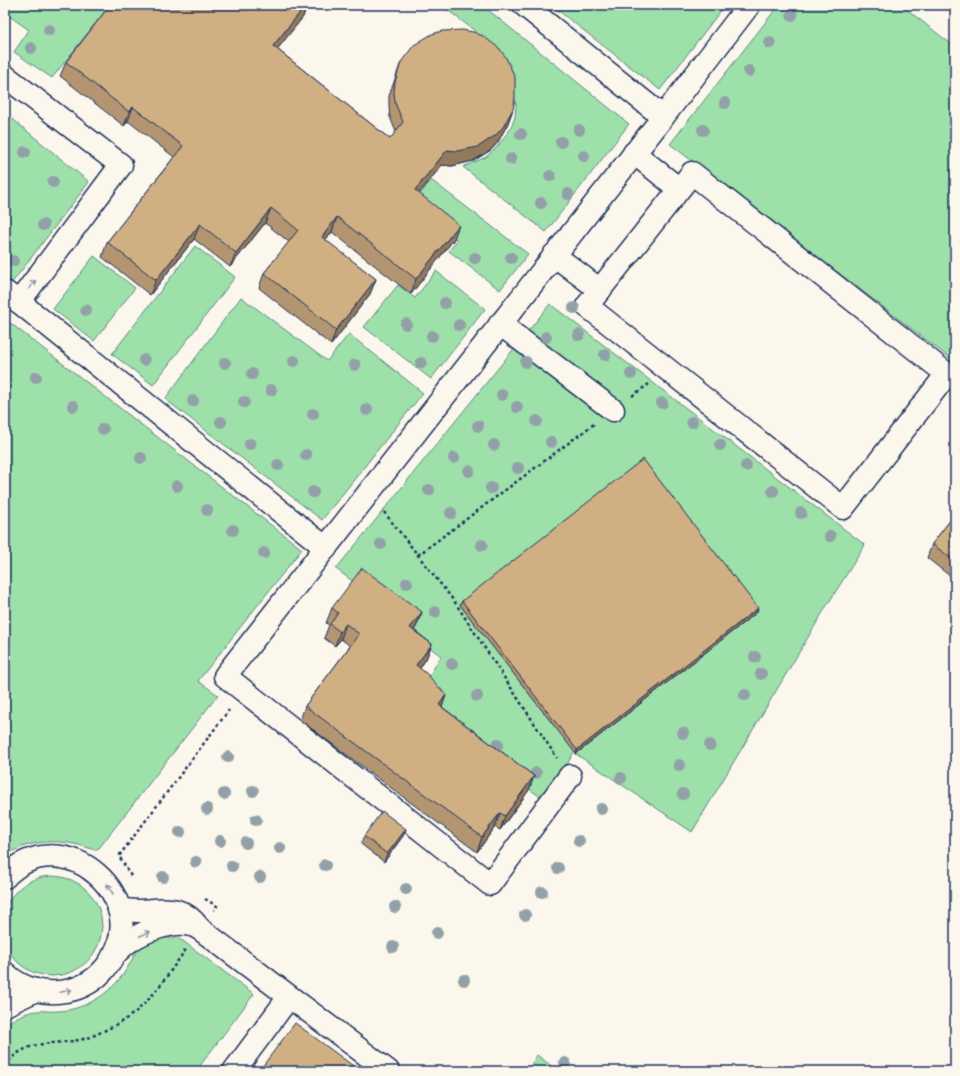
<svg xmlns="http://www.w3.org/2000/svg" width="960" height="1076" font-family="'Indie Flower',sans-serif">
<rect width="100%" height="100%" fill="#fbf7ec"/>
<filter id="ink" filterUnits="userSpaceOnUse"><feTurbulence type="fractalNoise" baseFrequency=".025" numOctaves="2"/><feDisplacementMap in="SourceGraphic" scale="8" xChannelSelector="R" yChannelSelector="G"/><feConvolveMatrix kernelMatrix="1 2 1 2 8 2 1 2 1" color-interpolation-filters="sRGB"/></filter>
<g filter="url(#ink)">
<g fill="#9ee0aa" stroke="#5c8884">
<polygon points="5,5 110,5 52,78 14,52 29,30 5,13"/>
<polygon points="441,5 482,5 629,124 546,232 463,167 486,157 497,147 511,128 515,117 516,105 513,92 467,43 475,31"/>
<polygon points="551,5 725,5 660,90"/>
<polygon points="779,5 901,5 955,47 955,362 670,144"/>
<polygon points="5,113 89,182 11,284 5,280"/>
<polygon points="431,180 528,254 500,290 449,251 457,240 412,205"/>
<polygon points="195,246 235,277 153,385 112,354"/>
<polygon points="94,256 135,288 94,341 53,309"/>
<polygon points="436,271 485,309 431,379 364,327 398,285 415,298"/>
<polygon points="241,297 327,361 349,334 423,393 322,520 165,399"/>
<polygon points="550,304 865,545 826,607 692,832 576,754 757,612 574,752 546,801 434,720 422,688 441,656 412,634 416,627 336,569"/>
<path d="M5,319L302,549L198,681L218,695L99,848L95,850C88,848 81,845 74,844C50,839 25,842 5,856Z"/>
<circle cx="52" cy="926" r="50"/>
<path d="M161,938H177L183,941L254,994L196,1071H17L12,1068L9,1071H5V1025C14,1018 24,1013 36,1011C43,1010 50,1012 57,1011C69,1011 82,1007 93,1001C106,994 118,983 126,970C131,963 133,955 139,949C146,944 154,941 161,938Z"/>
<polygon points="537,1055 558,1071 527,1071"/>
</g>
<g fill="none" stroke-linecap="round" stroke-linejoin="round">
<defs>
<g id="minor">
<polyline points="524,5 663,117 749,5"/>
<polyline points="5,76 121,165 19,302 5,292"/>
<polyline points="634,153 679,189"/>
<polygon points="692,173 947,374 843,508 587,306"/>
<polyline points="554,255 600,290"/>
<polyline points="19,302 326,548"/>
<polyline points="500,324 613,410"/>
<polyline points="570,776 490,884 225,676 663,117"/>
<path d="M5,877C63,817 158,900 107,966C97,979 83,988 66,991C45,995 21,989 5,973"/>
<polyline points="200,929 388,1071"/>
<path d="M113,956C118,951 122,947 127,943C144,930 182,916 200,929C182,905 168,909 141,911C134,911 126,910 119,910"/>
<polyline points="5,1005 36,990"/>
<polyline points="234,1071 289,997"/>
</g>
</defs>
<use href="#minor" stroke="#1b2f5e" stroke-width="25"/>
<g stroke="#1b2f5e" stroke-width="2.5" stroke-dasharray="3 3" stroke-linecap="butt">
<polyline points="632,396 649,384"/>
<polyline points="384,512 454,601 557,758"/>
<polyline points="418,555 594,424"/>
<polyline points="131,876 119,856 229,710"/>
<polyline points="205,899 217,906 214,910"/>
<path d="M5,1066C30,1032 65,1050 97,1034C113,1027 132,1017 144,1004C160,988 173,967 187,948"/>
</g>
<use href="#minor" stroke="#fbf7ec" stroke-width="22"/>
</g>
<g fill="#92a1a8">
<circle cx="792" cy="15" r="6"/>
<circle cx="49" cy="30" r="6"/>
<circle cx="770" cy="43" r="6"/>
<circle cx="31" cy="48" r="6"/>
<circle cx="749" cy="71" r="6"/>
<circle cx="725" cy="103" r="6"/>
<circle cx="579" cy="130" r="6"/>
<circle cx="703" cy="130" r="6"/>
<circle cx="521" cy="134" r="6"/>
<circle cx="561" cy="142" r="6"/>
<circle cx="25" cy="152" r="6"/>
<circle cx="584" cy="156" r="6"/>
<circle cx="511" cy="159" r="6"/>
<circle cx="550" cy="176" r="6"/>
<circle cx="53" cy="182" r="6"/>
<circle cx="568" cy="194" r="6"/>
<circle cx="541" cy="203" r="6"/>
<circle cx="43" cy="225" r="6"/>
<circle cx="475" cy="258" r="6"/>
<circle cx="511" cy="258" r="6"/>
<circle cx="13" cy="261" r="6"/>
<circle cx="445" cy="303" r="6"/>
<circle cx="574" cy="308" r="6"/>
<circle cx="86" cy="310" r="6"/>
<circle cx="406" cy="324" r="6"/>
<circle cx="459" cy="325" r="6"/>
<circle cx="579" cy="335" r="6"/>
<circle cx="432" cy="336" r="6"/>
<circle cx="546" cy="337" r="6"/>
<circle cx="605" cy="355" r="6"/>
<circle cx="144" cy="360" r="6"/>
<circle cx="294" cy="361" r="6"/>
<circle cx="526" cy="362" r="6"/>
<circle cx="225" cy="363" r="6"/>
<circle cx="421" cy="363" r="6"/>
<circle cx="355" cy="365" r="6"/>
<circle cx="252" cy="374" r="6"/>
<circle cx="631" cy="374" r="6"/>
<circle cx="36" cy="377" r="6"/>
<circle cx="271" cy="390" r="6"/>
<circle cx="502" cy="395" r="6"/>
<circle cx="193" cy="401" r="6"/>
<circle cx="244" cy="402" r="6"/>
<circle cx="662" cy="403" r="6"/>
<circle cx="73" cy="406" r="6"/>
<circle cx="517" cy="407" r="6"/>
<circle cx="367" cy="410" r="6"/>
<circle cx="313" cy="414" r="6"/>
<circle cx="537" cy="421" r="6"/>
<circle cx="221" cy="422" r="6"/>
<circle cx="692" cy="422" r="6"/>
<circle cx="478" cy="426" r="6"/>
<circle cx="103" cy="429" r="6"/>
<circle cx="551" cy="442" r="6"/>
<circle cx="250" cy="444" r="6"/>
<circle cx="494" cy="445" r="6"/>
<circle cx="720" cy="445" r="6"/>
<circle cx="306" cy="455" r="6"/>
<circle cx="141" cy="458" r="6"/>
<circle cx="454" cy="458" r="6"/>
<circle cx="278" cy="465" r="6"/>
<circle cx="746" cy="466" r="6"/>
<circle cx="518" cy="468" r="6"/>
<circle cx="469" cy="471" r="6"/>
<circle cx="177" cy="486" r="6"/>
<circle cx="491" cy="488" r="6"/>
<circle cx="429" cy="490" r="6"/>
<circle cx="773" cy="491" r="6"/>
<circle cx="313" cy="492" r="6"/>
<circle cx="207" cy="510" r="6"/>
<circle cx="451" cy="513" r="6"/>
<circle cx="801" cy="513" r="6"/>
<circle cx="233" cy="530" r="6"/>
<circle cx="830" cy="536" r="6"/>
<circle cx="381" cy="544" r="6"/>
<circle cx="482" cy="545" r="6"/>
<circle cx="264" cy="553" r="6"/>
<circle cx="407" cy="583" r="6"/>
<circle cx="435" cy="612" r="6"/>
<circle cx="755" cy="657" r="6"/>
<circle cx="452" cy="664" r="6"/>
<circle cx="761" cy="674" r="6"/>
<circle cx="745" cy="695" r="6"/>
<circle cx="477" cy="696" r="6"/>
<circle cx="683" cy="733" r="6"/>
<circle cx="498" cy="744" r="6"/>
<circle cx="710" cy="745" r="6"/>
<circle cx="228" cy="757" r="6"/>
<circle cx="679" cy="765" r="6"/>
<circle cx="536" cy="773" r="6"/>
<circle cx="621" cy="778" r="6"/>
<circle cx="253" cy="791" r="6"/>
<circle cx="224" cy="794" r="6"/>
<circle cx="683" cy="794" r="6"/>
<circle cx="207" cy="809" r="6"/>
<circle cx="601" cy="809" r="6"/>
<circle cx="256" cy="820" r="6"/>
<circle cx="180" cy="832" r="6"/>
<circle cx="220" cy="841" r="6"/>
<circle cx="579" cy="841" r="6"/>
<circle cx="246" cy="843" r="6"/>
<circle cx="280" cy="848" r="6"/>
<circle cx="196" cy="862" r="6"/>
<circle cx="325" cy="865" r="6"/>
<circle cx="232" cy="866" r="6"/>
<circle cx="558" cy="868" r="6"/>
<circle cx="163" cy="877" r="6"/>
<circle cx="260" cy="877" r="6"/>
<circle cx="406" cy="889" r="6"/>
<circle cx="542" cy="892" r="6"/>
<circle cx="395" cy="907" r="6"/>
<circle cx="525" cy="915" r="6"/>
<circle cx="437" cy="933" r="6"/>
<circle cx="393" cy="947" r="6"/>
<circle cx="464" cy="980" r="6"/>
<circle cx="565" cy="1063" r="6"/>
</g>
<g fill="#b39671" stroke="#1b2f5e">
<polygon points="110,5 307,5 303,17 277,49 390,139 396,132 390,117 389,107 389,96 401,62 513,109 508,123 498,142 491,150 473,161 452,166 442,165 419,193 454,239 411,294 332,232 325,240 376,279 370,294 331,345 259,288 264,273 289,242 265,223 230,267 194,239 150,295 102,257 107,242 174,157 128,121 124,126 60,76 66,62"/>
<polygon points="955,514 955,580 927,558 932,544"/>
<polygon points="462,601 757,612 576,754 460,605"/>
<polygon points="332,608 422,612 416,627 414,630 432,644 426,659 420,668 446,695 442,707 534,776 529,790 500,830 495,827 477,852 300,720 305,706 350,646 341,639 335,646 324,638 329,625 326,623"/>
<polygon points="406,829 403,836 384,862 361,844 364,836"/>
</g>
<g fill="#927a5c" stroke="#1b2f5e">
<polygon points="306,5 307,5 303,17 268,61 273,46"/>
<polygon points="133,107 128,121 124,126 129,112"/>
<polygon points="513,109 508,123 498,142 491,150 473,161 452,166 442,165 410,205 415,190 447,150"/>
<polygon points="271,208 265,223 230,267 236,253"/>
<polygon points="337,217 332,232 316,252 322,237"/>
<polygon points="200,224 194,239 150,295 156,280"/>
<polygon points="459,225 454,239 411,294 416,279"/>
<polygon points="376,279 370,294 331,345 336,330"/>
<polygon points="758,608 757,612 576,754 577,750"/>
<polygon points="422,612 416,627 405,642 410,628"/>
<polygon points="346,624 341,639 335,646 340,632"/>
<polygon points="432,644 426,659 411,680 416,665"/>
<polygon points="446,695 441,710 439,705"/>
<polygon points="534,776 529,790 500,830 505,816"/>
<polygon points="500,813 495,827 477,852 482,837"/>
<polygon points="406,829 403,836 384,862 387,854"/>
</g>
<g fill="#d0af83" stroke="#1b2f5e">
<polygon points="110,5 306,5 273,46 390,139 403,122 395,103 394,92 395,82 401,62 414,45 432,34 442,31 463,30 473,32 483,36 500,49 506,58 515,77 515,98 513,109 503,127 496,135 478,147 457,151 447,150 415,190 459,225 416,279 337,217 322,237 376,279 336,330 264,273 298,230 271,208 236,253 200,224 156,280 107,242 183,146 133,107 129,112 66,62"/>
<polygon points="643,459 758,608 577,750 462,601"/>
<polygon points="955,514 955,561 932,544"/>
<polygon points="362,568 422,612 410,628 432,644 416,665 427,674 446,695 439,705 534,776 505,816 500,813 482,837 305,706 359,634 346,624 340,632 330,624 338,613 332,608"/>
<polygon points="382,811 406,829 387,854 364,836"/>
<polygon points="295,1023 360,1071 259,1071"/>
</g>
<defs><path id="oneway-shaft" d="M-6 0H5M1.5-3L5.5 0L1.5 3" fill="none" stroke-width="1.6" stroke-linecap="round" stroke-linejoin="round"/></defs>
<g stroke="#8b93a5">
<use href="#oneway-shaft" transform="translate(32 285) rotate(-53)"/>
<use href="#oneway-shaft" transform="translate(110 889) rotate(-121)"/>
<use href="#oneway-shaft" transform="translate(145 934) rotate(-23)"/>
<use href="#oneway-shaft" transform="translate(66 991) rotate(-12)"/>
</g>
</g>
<rect width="960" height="1076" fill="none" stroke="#fbf7ec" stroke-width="20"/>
<rect x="10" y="10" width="940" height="1056" fill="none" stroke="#1b2f5e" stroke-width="1.5" filter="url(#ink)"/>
</svg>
